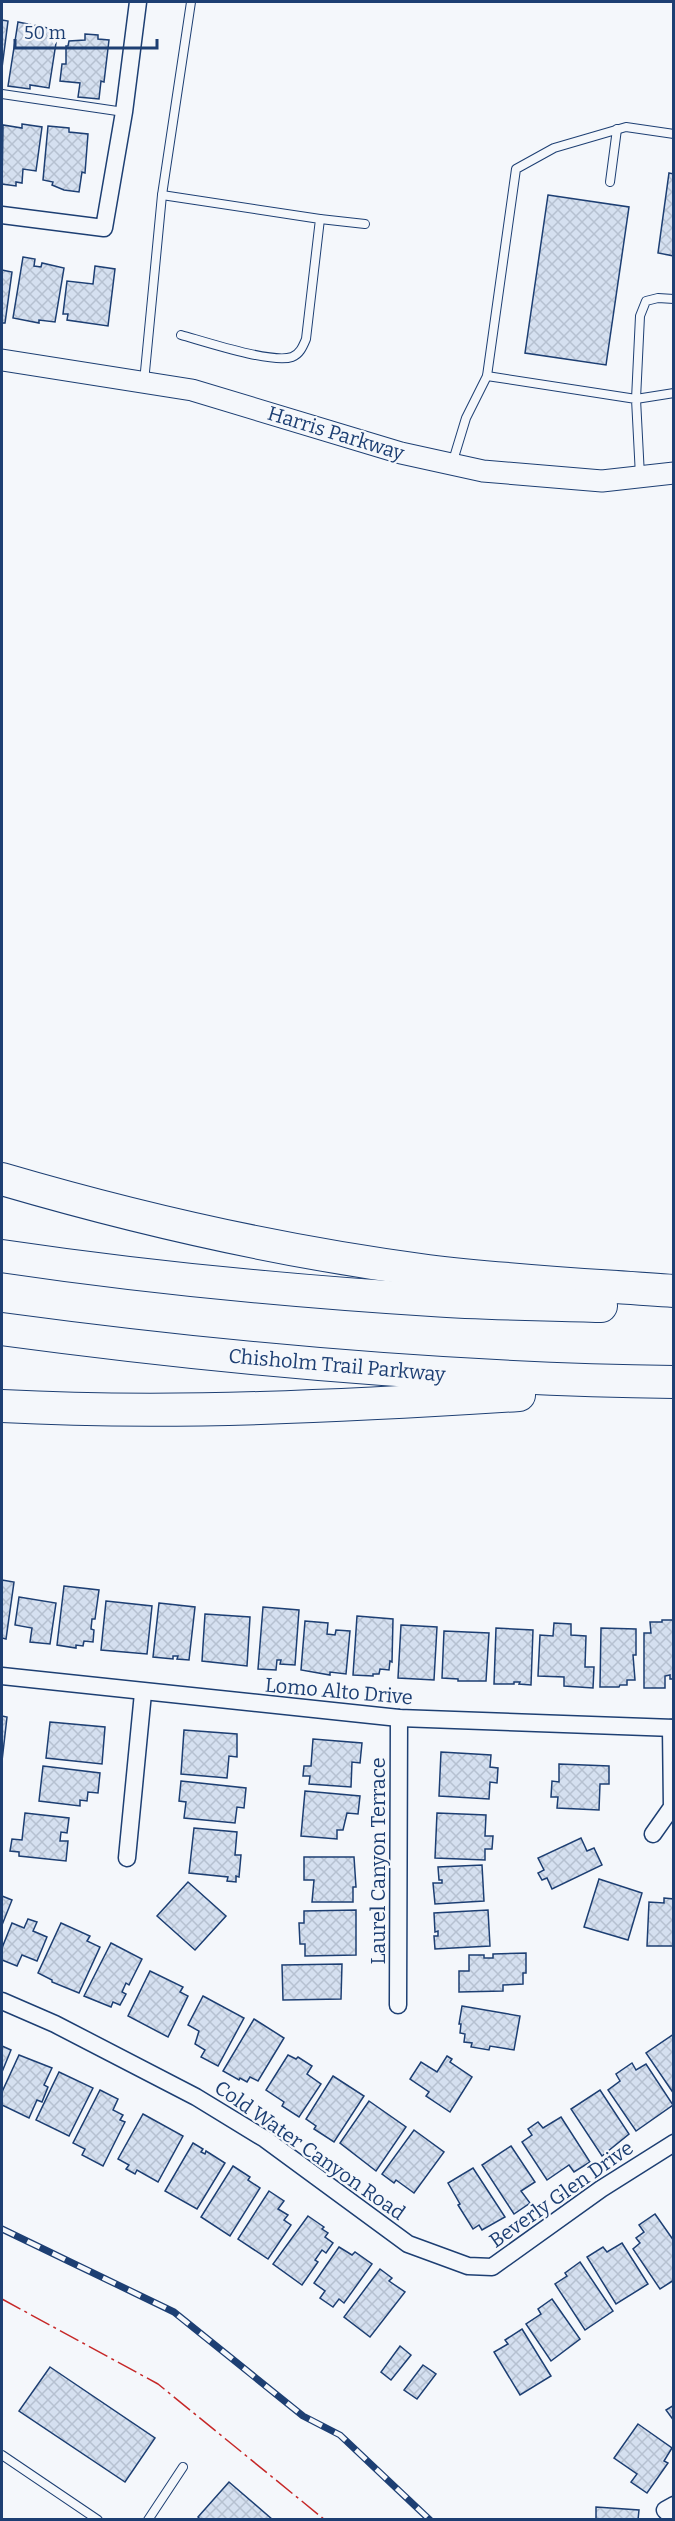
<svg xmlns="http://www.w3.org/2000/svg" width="675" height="2521" font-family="Bitter,serif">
<defs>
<pattern id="building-cross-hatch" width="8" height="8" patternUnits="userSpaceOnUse" patternTransform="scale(1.5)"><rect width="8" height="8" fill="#d5e0f0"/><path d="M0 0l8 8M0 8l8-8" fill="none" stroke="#b6c1d1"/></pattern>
</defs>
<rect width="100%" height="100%" fill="#f4f7fb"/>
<g fill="url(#building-cross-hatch)" stroke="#1d3f73" stroke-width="1.5">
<polygon points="2,20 8,21 2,68"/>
<polygon points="18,22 58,30 49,88 30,85 30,89 8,86"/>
<polygon points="85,34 98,35 98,39 109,40 104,82 101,81 99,99 78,97 80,83 60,81 62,64 66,64 66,46 68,46 69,41 85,40"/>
<polygon points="22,124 42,127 36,171 23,169 22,183 16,182 16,186 2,184 3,125 22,128"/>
<polygon points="48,126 69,128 69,132 88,134 85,173 82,172 79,192 64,190 52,185 53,182 43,180"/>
<polygon points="669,173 674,174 674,256 658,253"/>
<polygon points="548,195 629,207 606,365 525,353"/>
<polygon points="23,257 35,259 34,266 41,267 42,263 64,268 55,322 39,320 39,323 13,318"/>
<polygon points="95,266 115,269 108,326 67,320 68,314 63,314 67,281 93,284"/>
<polygon points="2,270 12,272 5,323 2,323"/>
<polygon points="2,1580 14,1582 6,1639 2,1638"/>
<polygon points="64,1586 99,1590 95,1619 92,1619 91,1629 94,1630 93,1642 84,1641 83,1646 76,1645 76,1648 57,1645"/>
<polygon points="19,1597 56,1603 50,1644 30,1642 32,1628 15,1625"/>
<polygon points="106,1601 152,1606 147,1654 101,1650"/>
<polygon points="159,1603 195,1607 189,1660 177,1659 178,1656 173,1656 173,1659 153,1657"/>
<polygon points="263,1607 299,1610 295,1665 280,1664 281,1660 277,1660 276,1670 258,1669"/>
<polygon points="205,1614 250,1617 247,1666 202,1661"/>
<polygon points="357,1616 393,1619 392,1662 390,1661 389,1670 380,1669 379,1674 373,1674 373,1676 353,1675"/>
<polygon points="662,1620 674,1620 674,1679 670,1679 670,1675 665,1676 665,1688 644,1688 644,1633 651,1633 650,1622 662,1622"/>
<polygon points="305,1621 328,1623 327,1634 335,1635 336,1630 350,1631 346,1674 330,1672 330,1675 301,1670"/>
<polygon points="554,1623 571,1624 571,1635 586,1636 585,1667 594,1667 593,1688 564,1686 564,1677 538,1676 540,1635 553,1636"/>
<polygon points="401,1625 437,1627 434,1680 398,1678"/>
<polygon points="496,1628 533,1630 531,1685 519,1684 520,1682 514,1682 514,1684 494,1684"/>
<polygon points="601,1628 636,1629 636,1655 633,1655 635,1680 627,1680 627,1685 620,1685 619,1687 600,1687"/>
<polygon points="444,1631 489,1633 486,1681 458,1681 458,1679 442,1678"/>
<polygon points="2,1716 7,1717 2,1761"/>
<polygon points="50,1722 105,1727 102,1764 46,1758"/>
<polygon points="184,1730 237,1734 237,1757 229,1756 227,1778 181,1774"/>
<polygon points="313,1739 362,1743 360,1763 352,1762 351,1787 309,1784 310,1776 303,1776 304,1766 311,1766"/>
<polygon points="441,1752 491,1755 490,1767 498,1768 497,1783 490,1782 489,1799 439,1796"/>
<polygon points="559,1764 609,1766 609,1784 600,1784 599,1810 557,1808 558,1797 551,1797 552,1781 559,1782"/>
<polygon points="43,1766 100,1773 98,1793 88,1792 87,1801 80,1800 80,1806 39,1801"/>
<polygon points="181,1781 246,1788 244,1808 237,1807 235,1823 184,1818 186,1802 179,1801"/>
<polygon points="305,1791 360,1796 358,1814 347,1813 343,1830 337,1830 337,1839 301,1836"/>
<polygon points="25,1813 69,1818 67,1833 61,1832 60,1841 68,1841 66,1861 19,1856 19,1852 10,1851 12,1839 22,1840"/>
<polygon points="437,1813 486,1815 485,1836 493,1836 492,1849 485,1849 485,1860 435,1858"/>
<polygon points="194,1828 237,1832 235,1855 241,1855 239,1877 236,1876 236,1882 227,1881 228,1877 189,1873"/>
<polygon points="581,1838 587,1851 594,1848 602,1865 552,1889 547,1878 542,1880 538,1873 544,1870 538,1858"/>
<polygon points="304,1857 354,1857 356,1887 353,1887 353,1902 312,1902 314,1880 304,1880"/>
<polygon points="482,1865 484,1901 435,1904 433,1883 442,1883 442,1880 439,1880 438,1867"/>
<polygon points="599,1879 642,1893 628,1940 584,1927"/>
<polygon points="188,1882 226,1916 195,1950 157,1916"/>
<polygon points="2,1896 12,1900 2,1925"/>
<polygon points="664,1898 674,1899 674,1946 647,1946 649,1902 664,1903"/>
<polygon points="356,1910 356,1955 305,1956 305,1944 300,1944 299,1923 304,1923 304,1911"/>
<polygon points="488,1910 490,1946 435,1949 434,1936 438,1936 438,1931 435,1932 434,1913"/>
<polygon points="28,1919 37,1922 33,1931 47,1937 37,1961 22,1955 17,1966 2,1960 2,1948 12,1923 24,1928"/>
<polygon points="61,1923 90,1936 87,1941 100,1947 79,1993 52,1982 52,1980 38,1973"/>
<polygon points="111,1943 142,1959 129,1985 126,1983 122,1992 126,1994 120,2005 113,2002 111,2007 84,1996"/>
<polygon points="526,1953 526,1973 523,1973 523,1984 503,1985 503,1991 459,1992 459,1971 469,1971 469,1955 484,1955 484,1958 493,1958 493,1954"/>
<polygon points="342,1964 341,1999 283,2000 282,1965"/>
<polygon points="150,1971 183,1987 180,1992 188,1996 168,2037 128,2016"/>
<polygon points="203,1996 244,2018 218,2066 201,2057 205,2050 195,2044 199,2031 188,2025"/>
<polygon points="462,2006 520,2016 514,2050 490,2046 489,2050 471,2047 472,2043 464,2042 465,2034 460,2033 461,2024 459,2024"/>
<polygon points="254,2019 284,2038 258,2081 250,2077 247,2082 240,2078 239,2080 223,2071"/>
<polygon points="674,2034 674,2094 646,2053"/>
<polygon points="2,2046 11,2050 2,2072"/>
<polygon points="19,2055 52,2068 44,2085 48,2087 42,2102 37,2100 29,2118 2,2105 2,2092"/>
<polygon points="288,2055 296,2059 298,2057 312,2066 307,2074 321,2084 299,2117 282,2106 284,2102 266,2090"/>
<polygon points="447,2056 452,2059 450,2062 472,2077 450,2112 426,2096 429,2092 410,2079 421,2062 437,2072"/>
<polygon points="632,2063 636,2070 646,2064 673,2105 636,2131 608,2090 620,2081 616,2074"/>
<polygon points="59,2072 93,2088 69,2136 36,2120"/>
<polygon points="333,2076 364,2096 334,2142 314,2129 316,2126 306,2119"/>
<polygon points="100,2090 118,2099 113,2110 123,2115 120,2120 125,2122 103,2166 82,2155 85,2149 73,2143"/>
<polygon points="600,2090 629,2134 602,2156 571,2109"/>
<polygon points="369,2101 406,2127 376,2171 340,2143"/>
<polygon points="143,2114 183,2136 158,2182 137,2170 135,2174 126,2169 129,2165 118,2159"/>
<polygon points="561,2117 590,2162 574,2172 569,2165 547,2180 522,2142 532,2135 528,2129 538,2122 543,2128"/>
<polygon points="414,2130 444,2152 414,2193 396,2180 394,2183 382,2174"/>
<polygon points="193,2143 203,2149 201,2152 205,2154 206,2151 225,2163 197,2209 165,2191"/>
<polygon points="511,2146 535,2182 521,2191 530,2203 514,2214 482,2165"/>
<polygon points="233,2166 250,2177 248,2180 260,2188 230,2236 201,2217"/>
<polygon points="473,2168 505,2217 482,2230 479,2225 473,2229 458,2205 460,2204 448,2183"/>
<polygon points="269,2191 284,2201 278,2209 288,2215 284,2220 291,2225 268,2259 238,2239"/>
<polygon points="655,2214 674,2241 674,2280 660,2289 633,2249 640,2243 636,2238 644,2232 639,2225"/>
<polygon points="308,2216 324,2227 322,2229 328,2233 325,2237 333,2243 326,2253 322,2250 315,2260 318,2262 302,2285 273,2264"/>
<polygon points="622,2243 648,2284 616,2304 587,2257 603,2247 607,2252"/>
<polygon points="339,2247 352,2255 355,2252 372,2264 344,2303 339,2299 333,2307 320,2298 325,2291 314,2283"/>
<polygon points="580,2262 613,2311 585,2330 555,2284 567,2276 565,2273"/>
<polygon points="380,2269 392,2278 389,2281 405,2292 370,2337 344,2317"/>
<polygon points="552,2299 580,2339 551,2361 526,2324 541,2314 538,2309"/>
<polygon points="522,2329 551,2376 520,2395 494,2352 508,2344 505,2340"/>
<polygon points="400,2346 411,2355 391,2380 381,2372"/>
<polygon points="423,2365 436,2374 417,2399 404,2390"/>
<polygon points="50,2367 155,2438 125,2482 19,2411"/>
<polygon points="674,2405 674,2421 666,2410"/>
<polygon points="638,2424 672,2448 664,2461 668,2463 647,2493 631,2482 637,2474 614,2458"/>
<polygon points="229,2482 273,2520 201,2520 198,2517"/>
<polygon points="596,2507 639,2510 638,2520 596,2520"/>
</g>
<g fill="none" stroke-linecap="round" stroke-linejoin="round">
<defs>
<g id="service">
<polyline points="2,94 124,112"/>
<polyline points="610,182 617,129"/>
<path d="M162,195L320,219L306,339C303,346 300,354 292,357C272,364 203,341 181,335"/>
<polyline points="320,219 365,224"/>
<polyline points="674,299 658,298 646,301 640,316 636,399 674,393"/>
<polyline points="487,376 636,399 640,476"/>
<polyline points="144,382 162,195 191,2"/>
<polyline points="452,464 466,418 487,376 516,169 554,148 626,127 674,134"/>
<polyline points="2,2455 98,2520"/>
<polyline points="148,2520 183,2467"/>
</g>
<g id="minor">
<polyline points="2,215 104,228 124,112 138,2"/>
<polyline points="2,1676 399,1718 674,1728"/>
<polyline points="653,1834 672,1807 671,1728"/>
<polyline points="127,1858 143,1693"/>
<polyline points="2,2001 55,2024 196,2097 265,2139 408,2244 468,2266 492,2267 601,2189 674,2143"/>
<polyline points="398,2005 399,1718"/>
<polyline points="674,2505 665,2510 674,2519"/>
</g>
<polyline id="tertiary" points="2,360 192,390 401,453 483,471 602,481 674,473"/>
<g id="motorway">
<path d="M2,1179C142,1220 283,1252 428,1271C510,1281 592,1285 674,1291"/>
<path d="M2,1256C144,1277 288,1291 432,1300C488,1304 545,1304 601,1306"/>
<path d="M2,1329C225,1359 448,1379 674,1382"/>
<path d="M2,1406C174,1415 347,1406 519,1395"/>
</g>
</defs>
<use href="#service" stroke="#1d3f73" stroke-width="10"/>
<use href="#minor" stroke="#1d3f73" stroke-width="19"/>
<use href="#tertiary" stroke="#1d3f73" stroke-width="23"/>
<use href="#motorway" stroke="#1d3f73" stroke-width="34"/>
<use href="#service" stroke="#f4f7fb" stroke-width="8"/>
<use href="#minor" stroke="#f4f7fb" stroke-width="16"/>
<use href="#tertiary" stroke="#f4f7fb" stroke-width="21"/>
<use href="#motorway" stroke="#f4f7fb" stroke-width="32"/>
<defs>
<polyline id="rail" points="2,2229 174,2312 303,2416 340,2435 430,2520"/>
</defs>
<use href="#rail" stroke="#1d3f73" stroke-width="7"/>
<use href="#rail" stroke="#f4f7fb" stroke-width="4.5" stroke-dasharray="14" stroke-linecap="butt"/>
<polyline stroke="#c62828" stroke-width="1.5" stroke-dasharray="21 4.5 3 4.5" stroke-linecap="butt" points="2,2299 158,2384 325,2520"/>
</g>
<g text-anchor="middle" stroke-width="4.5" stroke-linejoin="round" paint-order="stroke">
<g font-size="20" fill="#1d3f73" stroke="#f4f7fb">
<text transform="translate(336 433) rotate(17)" y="7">Harris Parkway</text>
<text transform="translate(337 1365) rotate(5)" y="7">Chisholm Trail Parkway</text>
<text transform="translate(339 1691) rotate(5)" y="7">Lomo Alto Drive</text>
<text transform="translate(378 1861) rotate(-90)" y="7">Laurel Canyon Terrace</text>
<text transform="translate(310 2150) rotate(35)" y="7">Cold Water Canyon Road</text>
<text transform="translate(561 2194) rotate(-35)" y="7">Beverly Glen Drive</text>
</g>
</g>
<rect width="675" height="2521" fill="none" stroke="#1d3f73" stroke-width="6"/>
<path d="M15 39v9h142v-9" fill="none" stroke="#1d3f73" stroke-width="3"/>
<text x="24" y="39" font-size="18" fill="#1d3f73" stroke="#f4f7fb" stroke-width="4.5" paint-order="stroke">50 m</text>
</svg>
